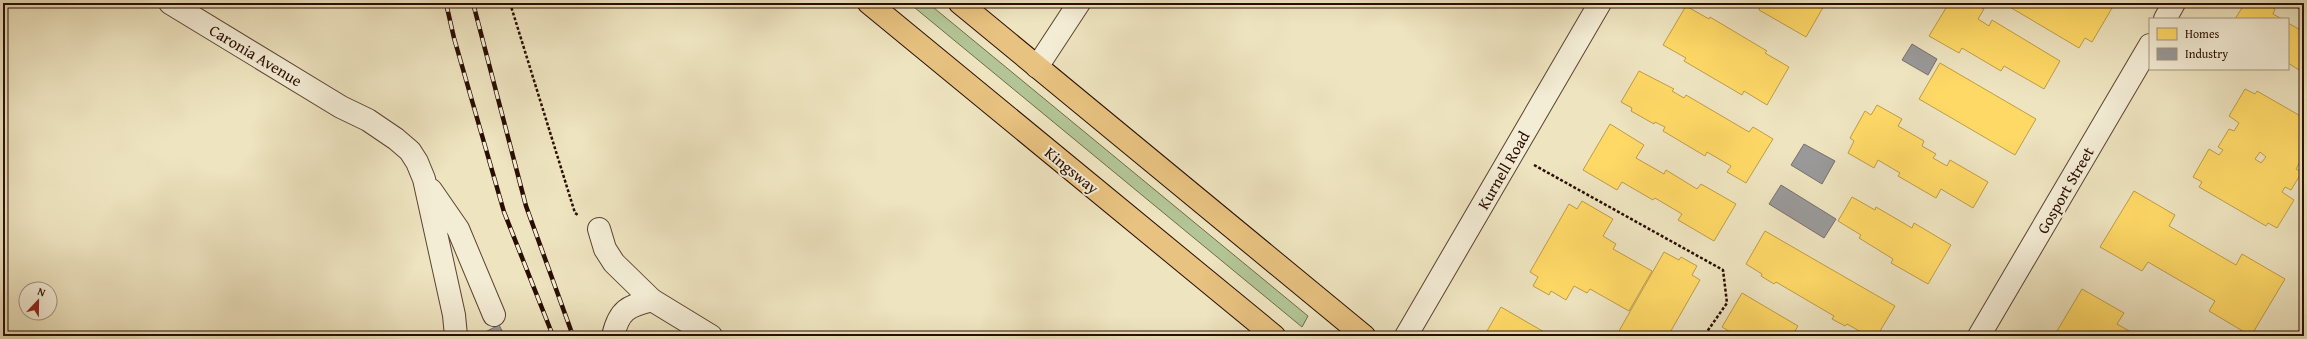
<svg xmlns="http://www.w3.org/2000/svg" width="2307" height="339" font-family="'Gentium Book Plus',serif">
<rect width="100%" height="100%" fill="#eee4c0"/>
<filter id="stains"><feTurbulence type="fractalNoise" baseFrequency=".005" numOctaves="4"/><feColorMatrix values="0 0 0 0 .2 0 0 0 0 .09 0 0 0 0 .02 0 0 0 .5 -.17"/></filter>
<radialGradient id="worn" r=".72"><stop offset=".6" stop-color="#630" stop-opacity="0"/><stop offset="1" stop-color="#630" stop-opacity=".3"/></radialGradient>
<polygon fill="#b3c596" stroke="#6e694b" points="909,3 928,3 1308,316 1302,327"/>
<g fill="#ffd966" stroke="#bf9c47" fill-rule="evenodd">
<polygon points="1753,3 1824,3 1825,4 1806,37 1759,10 1760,7"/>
<polygon points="1949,3 1974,3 1984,9 1978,19 1989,26 1992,20 2060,61 2044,89 2004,66 2001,71 1962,48 1959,53 1929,36"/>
<polygon points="2003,3 2115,3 2092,42 2085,38 2079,48"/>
<polygon points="2245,3 2265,3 2275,9 2273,14 2282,19 2235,19"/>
<polygon points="2289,3 2304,3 2304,12"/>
<polygon points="1686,6 1709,19 1710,17 1767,51 1765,53 1789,67 1767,105 1744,91 1742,95 1684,61 1686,58 1663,45"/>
<polygon points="2288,23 2304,32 2304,73 2288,63"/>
<polygon points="1940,63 2036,119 2015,155 1919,99"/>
<polygon points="1639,71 1674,89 1672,91 1684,98 1686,95 1749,132 1753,127 1773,139 1746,183 1727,172 1731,166 1707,152 1705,156 1663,131 1665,127 1655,122 1654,124 1631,111 1632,108 1621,102"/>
<path d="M2245,89L2255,94L2257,91L2304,118V161L2301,160L2296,169L2302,172L2291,190L2285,187L2282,192L2294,200L2277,228L2268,223L2266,226L2199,187L2202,182L2193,177L2209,149L2219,155L2223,150L2218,147L2229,129L2234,131L2239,123L2229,116ZM2260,152L2266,157L2261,163L2255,159Z"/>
<polygon points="1877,105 1902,119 1898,126 1924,141 1922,146 1936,154 1933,158 1947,166 1950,160 1988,182 1973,208 1941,189 1936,198 1898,176 1900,173 1878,160 1874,168 1848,153 1854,141 1850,138 1865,111 1871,115"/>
<polygon points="1610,124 1644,145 1636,158 1664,174 1666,170 1697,189 1701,184 1736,204 1714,241 1678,220 1682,214 1655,198 1653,200 1622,182 1617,190 1583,170"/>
<polygon points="2134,191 2175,215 2169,226 2236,265 2242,254 2285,279 2251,336 2209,311 2215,301 2148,262 2142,271 2100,247"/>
<polygon points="1852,197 1875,210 1876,207 1912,228 1914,223 1951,245 1928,284 1891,263 1893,259 1859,238 1861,235 1838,221"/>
<polygon points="1582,201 1613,219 1603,236 1616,244 1613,249 1652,271 1629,311 1590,289 1587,293 1574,286 1566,300 1551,291 1549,295 1533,286 1538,277 1530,272 1569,204 1577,209"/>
<polygon points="1765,231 1895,306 1877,336 1868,336 1847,324 1845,326 1832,319 1834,316 1776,282 1774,284 1761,276 1762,274 1746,264"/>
<polygon points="1664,252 1679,260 1681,257 1697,266 1692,275 1700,280 1668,336 1628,336 1619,331"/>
<polygon points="2082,289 2124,313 2117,324 2138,336 2054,336"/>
<polygon points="1742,293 1798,326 1792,336 1737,336 1722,327"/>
<polygon points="1501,307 1551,336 1484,336"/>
</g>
<g fill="#999" stroke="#786f6b">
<polygon points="1912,44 1937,59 1928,75 1902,60"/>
<polygon points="1804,144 1835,161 1822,184 1791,165"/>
<polygon points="1781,185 1836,219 1824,238 1769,204"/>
<polygon points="499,325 505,336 477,336"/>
</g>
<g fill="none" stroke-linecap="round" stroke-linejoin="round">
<defs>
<g id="minor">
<polyline points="170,3 341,107 368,120 396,139 410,151 417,162 424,179 454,315 456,336"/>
<polyline points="2165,19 2174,3"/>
<polyline points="1037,67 1079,3"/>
<polyline points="431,190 458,229 494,315"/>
<polyline points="599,229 605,249 614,263 652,300 711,336"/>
<path d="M613,336C619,310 628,306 652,300"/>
<polyline points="1406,336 1600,3"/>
<polyline points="1979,336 2150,45"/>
</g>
<g id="major">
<polyline points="869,3 1274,336"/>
<polyline points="960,3 1364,336"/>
</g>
</defs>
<use href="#minor" stroke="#5b4330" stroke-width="24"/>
<use href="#major" stroke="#2a0d00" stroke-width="24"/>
<g stroke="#2a0d00" stroke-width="2.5" stroke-dasharray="3 2" stroke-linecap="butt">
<polyline points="510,3 575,213 578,215"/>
<polyline points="1534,165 1723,270 1727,303 1704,336"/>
</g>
<use href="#minor" stroke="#f4edd6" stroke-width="22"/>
<use href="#major" stroke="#e7c280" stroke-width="22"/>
<defs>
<g id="rail">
<polyline points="446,3 454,38 504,212 553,336"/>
<polyline points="473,3 526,206 573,336"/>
</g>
</defs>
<use href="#rail" stroke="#2a0d00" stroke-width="4.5"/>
<use href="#rail" stroke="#f4edd6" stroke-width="3" stroke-dasharray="9" stroke-linecap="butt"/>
</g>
<g text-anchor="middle" stroke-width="4" stroke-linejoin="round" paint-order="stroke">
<g font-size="16" fill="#2a0d00" stroke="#f4edd6">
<text transform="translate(256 55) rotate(31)" y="6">Caronia Avenue</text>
<text transform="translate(1072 170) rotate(39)" y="6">Kingsway</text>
<text transform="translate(1503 170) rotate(-60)" y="6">Kurnell Road</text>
<text transform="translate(2065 190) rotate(-60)" y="6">Gosport Street</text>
</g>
</g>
<rect width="2307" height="339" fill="none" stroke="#eee4c0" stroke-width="16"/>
<rect x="4" y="4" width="2299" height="331" fill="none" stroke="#2a0d00" stroke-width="2"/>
<rect x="8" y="8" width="2291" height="323" fill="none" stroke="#2a0d00"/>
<rect x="2149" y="18" width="140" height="52" fill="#f4edd6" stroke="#a39380"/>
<rect x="2157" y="28" width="20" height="12" fill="#ffd966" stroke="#a39380"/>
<text x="2185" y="38" font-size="12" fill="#2a0d00">Homes</text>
<rect x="2157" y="48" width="20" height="12" fill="#999999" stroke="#a39380"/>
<text x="2185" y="58" font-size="12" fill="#2a0d00">Industry</text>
<g transform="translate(38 301) rotate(22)"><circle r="19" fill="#f4edd6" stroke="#a39380"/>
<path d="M0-3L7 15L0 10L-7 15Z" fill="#8f2418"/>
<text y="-6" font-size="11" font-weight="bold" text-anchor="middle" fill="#2a0d00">N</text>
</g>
<rect width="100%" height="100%" filter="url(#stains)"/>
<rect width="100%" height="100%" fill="url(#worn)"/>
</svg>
